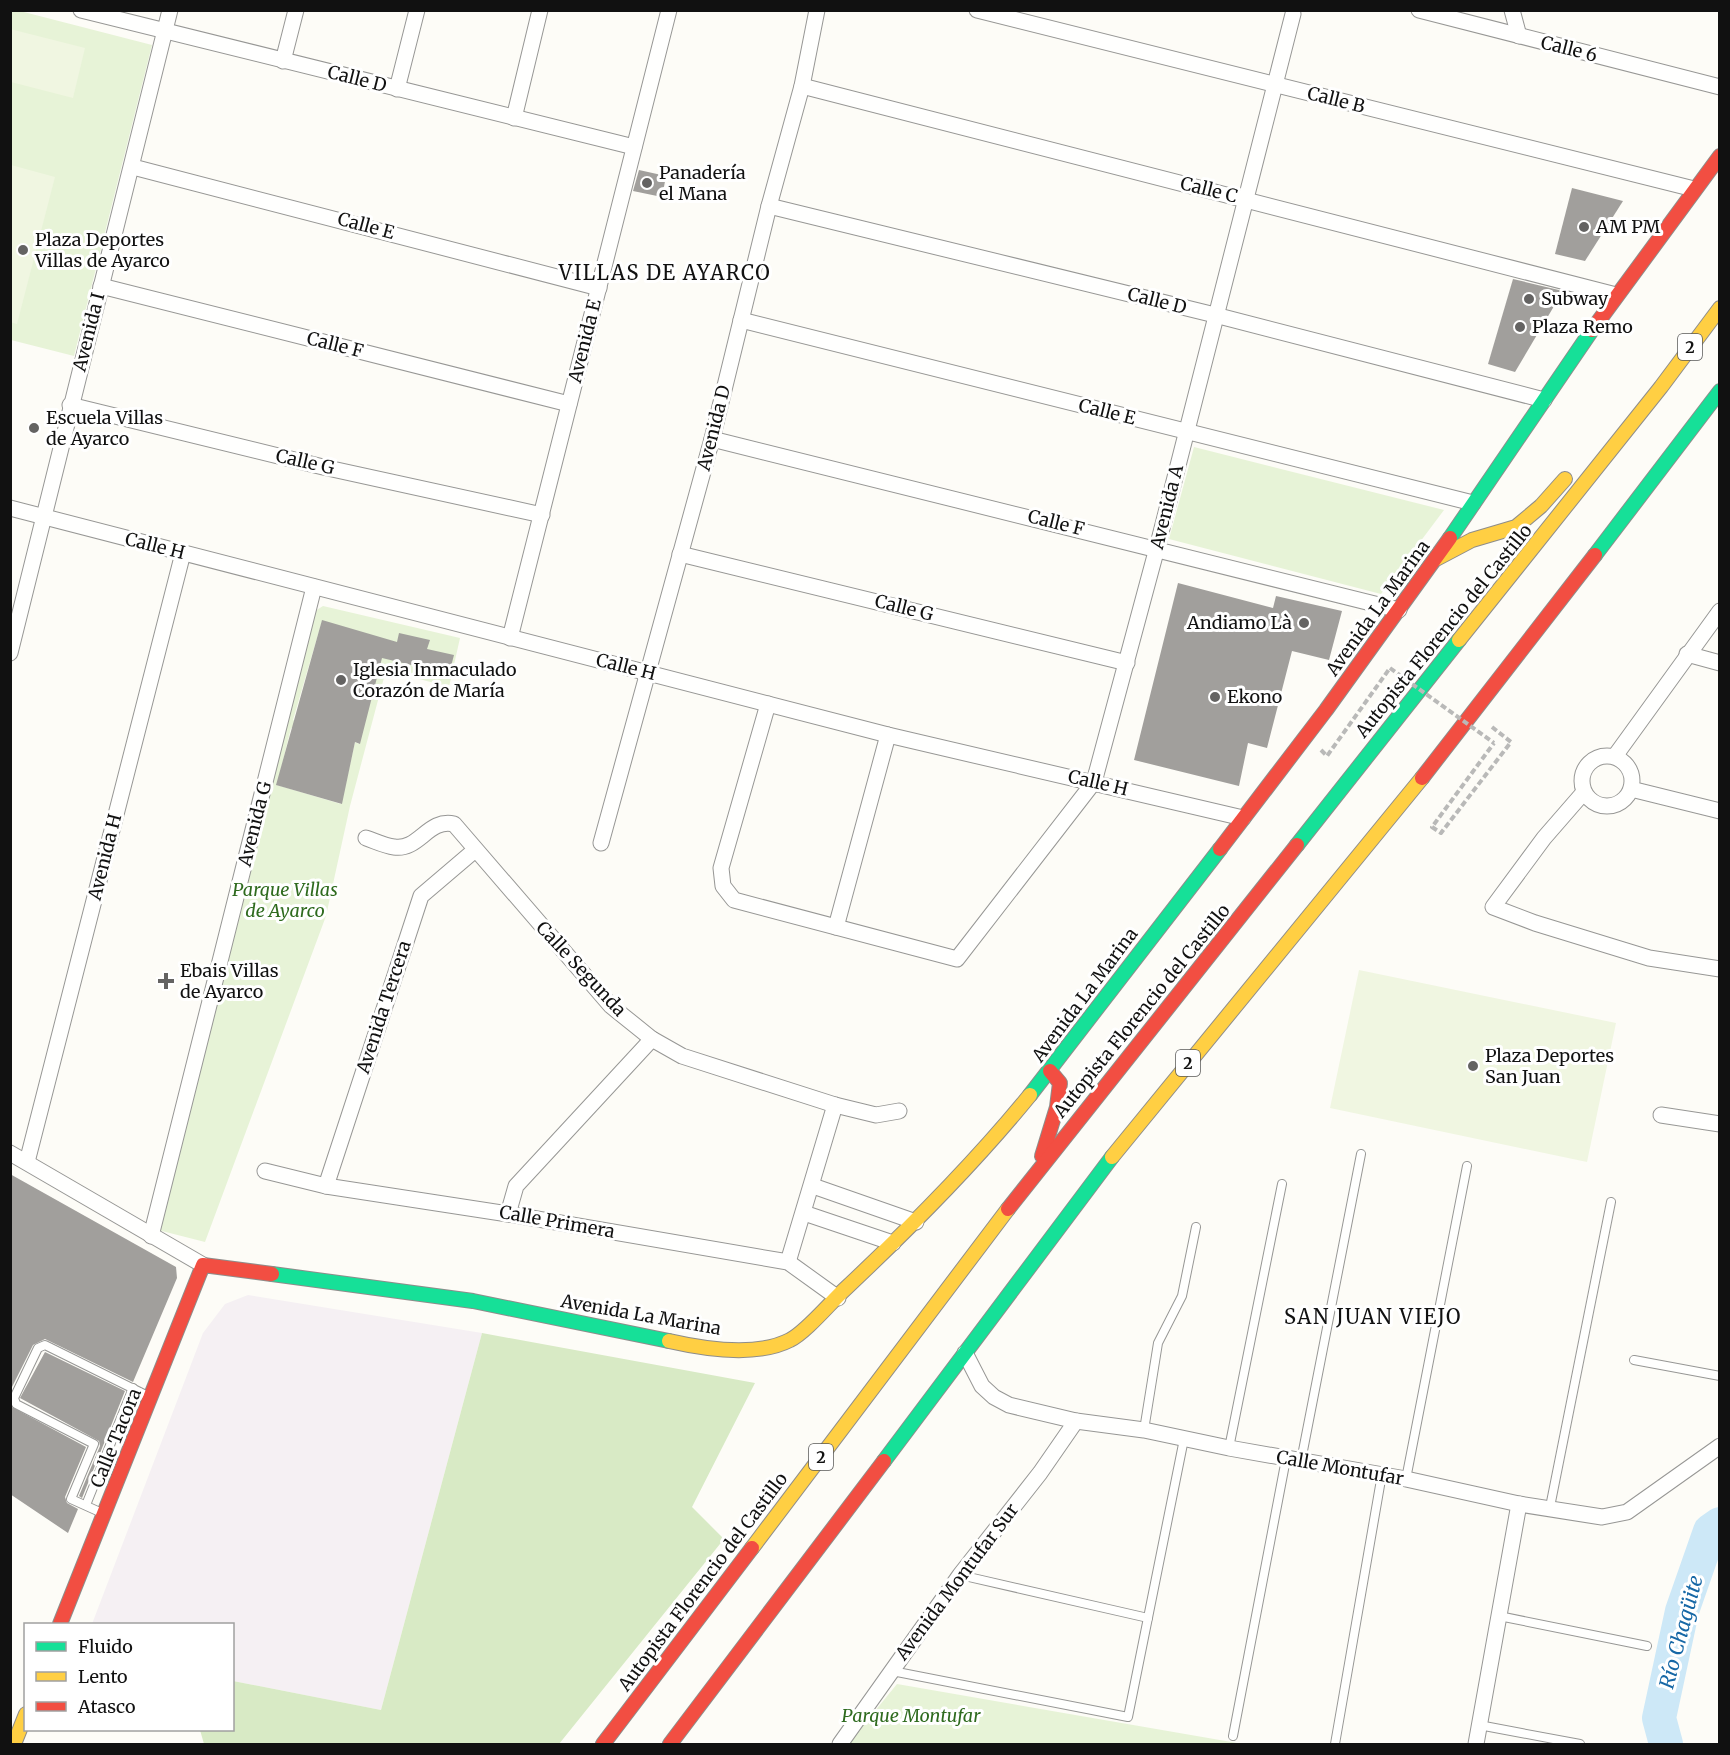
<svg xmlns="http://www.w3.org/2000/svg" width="1730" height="1755" font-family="Merriweather,serif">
<rect width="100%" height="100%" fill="#fdfcf7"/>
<polygon fill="#f5f0f3" points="248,1295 482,1333 381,1710 233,1681 232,1624 92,1624 203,1333 225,1304"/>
<g fill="#e7f3d7" fill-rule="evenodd">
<polygon points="10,11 20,11 152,45 74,356 11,340"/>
<polygon points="1194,447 1444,510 1381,594 1169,539"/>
<path d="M323,606L460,638L449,687L386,670L350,806L326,916L205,1242L158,1230L315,611ZM322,621L359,744L355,742L341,804L277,785L291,728L306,732L307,725L293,720Z"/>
<polygon points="897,1684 1243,1744 848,1744"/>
</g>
<polygon fill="#d8eac5" points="482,1333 755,1383 692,1507 724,1539 559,1744 204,1744 200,1730 232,1730 233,1681 381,1710"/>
<g fill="#f0f6e1">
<polygon points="10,29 85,48 73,98 11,82"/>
<polygon points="11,165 55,177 17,324 10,322"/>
<polygon points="1359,970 1616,1023 1587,1162 1330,1108"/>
</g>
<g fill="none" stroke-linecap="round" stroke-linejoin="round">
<polyline stroke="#cde8f7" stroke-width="34" points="1666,1744 1659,1718 1682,1611 1710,1531 1720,1524"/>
</g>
<g fill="#a19f9c">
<polygon points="639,170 666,176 662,197 633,191"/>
<polygon points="1572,188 1623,201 1585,261 1555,254"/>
<polygon points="1513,279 1563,291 1515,372 1488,364"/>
<polygon points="1178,583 1273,608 1276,596 1342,611 1329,660 1292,651 1267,748 1248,743 1239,786 1134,760"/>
<polygon points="322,620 397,642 399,633 430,640 427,649 454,655 449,674 382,658 360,744 355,742 342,804 276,785"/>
<polygon points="10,1174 176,1267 177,1278 133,1382 45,1339 33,1345 10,1391"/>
<polygon points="45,1352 125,1391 82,1498 79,1496 100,1446 99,1441 20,1398"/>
<polygon points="10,1406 86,1447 65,1497 67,1503 78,1509 68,1533 10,1494"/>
</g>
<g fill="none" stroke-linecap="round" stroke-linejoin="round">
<defs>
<g id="lane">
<polyline points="1634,1360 1720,1376"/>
<polyline points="1144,1430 1158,1343 1182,1296 1196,1227"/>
<polyline points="1229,1448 1282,1184"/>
<polyline points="1301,1461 1361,1154"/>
<polyline points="1406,1479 1467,1166"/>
<polyline points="86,1505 133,1388"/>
<polyline points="1550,1507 1611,1202"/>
<polyline points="102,1513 71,1499 94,1444 16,1404 14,1398 38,1348 45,1345 148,1396"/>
<polyline points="960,1575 1148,1618"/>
<polyline points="1499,1616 1647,1646"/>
<polyline points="892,1671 1128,1717 1184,1439"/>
<polyline points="1479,1725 1580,1744"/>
<polyline points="1233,1736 1286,1459"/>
<polyline points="1335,1744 1382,1474"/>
</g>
<g id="street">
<polyline points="81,10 634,147"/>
<polyline points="977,10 1694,189"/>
<polyline points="1419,10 1720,87"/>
<polyline points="1512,10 1519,36"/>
<polyline points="283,61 296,10"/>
<polyline points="802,86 1616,295"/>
<polyline points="397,89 417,10"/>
<polyline points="514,118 540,10"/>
<polyline points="133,167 599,288"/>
<polyline points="769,206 1215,315 1544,400"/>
<polyline points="101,286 569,404"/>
<polyline points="741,320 1473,503"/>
<polyline points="70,405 323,467 542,515"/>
<polyline points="712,439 1399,610"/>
<polyline points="10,508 888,735 1243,818"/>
<polyline points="680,554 1127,663"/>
<polyline points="510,638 669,10"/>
<polyline points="10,653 170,10"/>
<polyline points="1687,654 1720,663"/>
<polyline points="768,704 721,868 723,886 734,900 957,959 1094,782 1157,548 1293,14"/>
<circle cx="1607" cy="781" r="25"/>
<polyline points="1615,756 1720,611"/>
<polyline points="1631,789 1720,811"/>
<polyline points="1584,792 1544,838 1493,907 1535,923 1649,958 1720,969"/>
<path d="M366,838C375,841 385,846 394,847C419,851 428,818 454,824L611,1006L652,1039L682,1056L835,1105L876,1115L899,1111"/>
<polyline points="601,843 712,439 769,206 802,86 817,10"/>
<polyline points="836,927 888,735"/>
<polyline points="1661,1115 1720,1124"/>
<polyline points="10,1153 203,1265"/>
<polyline points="27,1162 183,553"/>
<polyline points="265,1171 326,1186 508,1214 788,1262 838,1298"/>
<polyline points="326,1186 421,896 475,850"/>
<polyline points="813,1186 916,1222"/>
<polyline points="804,1213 893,1243"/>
<polyline points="508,1214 516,1186 652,1039"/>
<polyline points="151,1236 314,587"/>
<polyline points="788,1262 835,1105"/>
<polyline points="965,1353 982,1386 994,1397 1009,1405 1076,1421 1144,1430 1229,1448 1406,1479 1519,1504 1602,1517 1627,1512 1720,1446"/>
<polyline points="840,1744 960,1575 1040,1473 1076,1421"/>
<polyline points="1476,1744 1519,1504"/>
</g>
<g id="fast">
<polyline points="1450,538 1592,330"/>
<polyline points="1595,555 1720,391"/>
<polyline points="1297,845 1459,640"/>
<polyline points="1030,1095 1220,849"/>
<polyline points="272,1274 473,1301 669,1341"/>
<polyline points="884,1461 1112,1157"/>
</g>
<g id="slow">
<polyline points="1436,559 1472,540 1516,527 1541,506 1565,479"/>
<polyline points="1459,640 1661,387 1720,308"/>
<polyline points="1112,1157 1422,778"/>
<path d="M669,1341C704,1349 757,1357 790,1340C805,1333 831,1302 844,1290C910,1228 973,1165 1030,1095"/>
<polyline points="752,1548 1008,1209"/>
<polyline points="14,1744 26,1714"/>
</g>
<g id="jam">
<polyline points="1592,330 1720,156"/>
<polyline points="1422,778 1595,555"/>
<polyline points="1220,849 1326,710 1450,538"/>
<polyline points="1042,1156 1057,1107 1060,1083 1050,1071"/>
<polyline points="1008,1209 1297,845"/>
<polyline points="60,1624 203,1265 272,1274"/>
<polyline points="603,1744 752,1548"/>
<polyline points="670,1744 884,1461"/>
</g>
</defs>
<use href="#lane" stroke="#979795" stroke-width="10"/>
<use href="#street" stroke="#979795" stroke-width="17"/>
<use href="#fast" stroke="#8e8d8b" stroke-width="16"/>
<use href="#slow" stroke="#8e8d8b" stroke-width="16"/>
<use href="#jam" stroke="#8e8d8b" stroke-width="16"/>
<g stroke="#b9b9b8" stroke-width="4" stroke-dasharray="6 3" stroke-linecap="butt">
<polyline points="1492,727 1511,742 1441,833 1432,827 1494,743"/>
<polyline points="1321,750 1327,756 1390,668"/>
</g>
<use href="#lane" stroke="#fffffe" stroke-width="8"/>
<use href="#street" stroke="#fffffe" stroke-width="15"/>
<use href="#fast" stroke="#16e098" stroke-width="14"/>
<use href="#slow" stroke="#ffcf43" stroke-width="14"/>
<use href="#jam" stroke="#f24e42" stroke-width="14"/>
<polyline stroke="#b9b9b8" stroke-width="4" stroke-dasharray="6 3" stroke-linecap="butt" points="1390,668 1494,743"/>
</g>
<g fill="#646362" stroke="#fff" stroke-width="2">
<circle cx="647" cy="183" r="6"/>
<circle cx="1584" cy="227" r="6"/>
<circle cx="23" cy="250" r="6"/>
<circle cx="1529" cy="299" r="6"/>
<circle cx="1520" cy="327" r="6"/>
<circle cx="34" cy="428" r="6"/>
<circle cx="1304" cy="623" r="6"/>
<circle cx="341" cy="680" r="6"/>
<circle cx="1215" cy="697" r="6"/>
<path d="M163 972h6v6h6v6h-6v6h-6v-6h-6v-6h6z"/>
<circle cx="1473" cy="1066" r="6"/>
</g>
<g text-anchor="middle" stroke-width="6" stroke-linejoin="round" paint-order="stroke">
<g fill="#fff" stroke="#585858" stroke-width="1.5">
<rect x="1678" y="334" width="24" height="26" rx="4.5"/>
<rect x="1176" y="1050" width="24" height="26" rx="4.5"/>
<rect x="809" y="1444" width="24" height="26" rx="4.5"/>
</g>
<g font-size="16" font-weight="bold" fill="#111">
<text x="1690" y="353">2</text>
<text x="1188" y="1069">2</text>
<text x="821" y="1463">2</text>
</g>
<g font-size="18" fill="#111" stroke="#fff">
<text transform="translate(1569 49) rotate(14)" y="6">Calle 6</text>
<text transform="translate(357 79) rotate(14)" y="6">Calle D</text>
<text transform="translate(1336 100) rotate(14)" y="6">Calle B</text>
<text transform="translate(1209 190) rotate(14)" y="6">Calle C</text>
<text transform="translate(366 226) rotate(15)" y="6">Calle E</text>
<text transform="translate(1157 301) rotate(14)" y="6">Calle D</text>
<text transform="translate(89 332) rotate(-76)" y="6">Avenida I</text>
<text transform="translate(585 341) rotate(-76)" y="6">Avenida E</text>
<text transform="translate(335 345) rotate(14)" y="6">Calle F</text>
<text transform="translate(1107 412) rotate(14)" y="6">Calle E</text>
<text transform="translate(714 428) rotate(-76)" y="6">Avenida D</text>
<text transform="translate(305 462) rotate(13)" y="6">Calle G</text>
<text transform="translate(1167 507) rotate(-76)" y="6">Avenida A</text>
<text transform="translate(1056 523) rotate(14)" y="6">Calle F</text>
<text transform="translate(155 546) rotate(14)" y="6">Calle H</text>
<text transform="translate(904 608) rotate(14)" y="6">Calle G</text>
<text transform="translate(1378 608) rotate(-54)" y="6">Avenida La Marina</text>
<text transform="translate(1444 631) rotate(-51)" y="6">Autopista Florencio del Castillo</text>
<text transform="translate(626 667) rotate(14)" y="6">Calle H</text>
<text transform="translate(1098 783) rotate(13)" y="6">Calle H</text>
<text transform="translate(255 824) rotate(-76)" y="6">Avenida G</text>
<text transform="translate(105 857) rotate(-76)" y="6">Avenida H</text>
<text transform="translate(581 969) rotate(47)" y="6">Calle Segunda</text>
<text transform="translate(1085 995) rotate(-53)" y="6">Avenida La Marina</text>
<text transform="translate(384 1007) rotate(-72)" y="6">Avenida Tercera</text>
<text transform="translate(1142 1011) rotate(-51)" y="6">Autopista Florencio del Castillo</text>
<text transform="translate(557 1222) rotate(10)" y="6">Calle Primera</text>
<text transform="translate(641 1315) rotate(10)" y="6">Avenida La Marina</text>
<text transform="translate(116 1438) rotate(-68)" y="6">Calle Tacora</text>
<text transform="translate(1340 1468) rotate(10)" y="6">Calle Montufar</text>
<text transform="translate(703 1582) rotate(-53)" y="6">Autopista Florencio del Castillo</text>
<text transform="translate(957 1582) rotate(-53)" y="6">Avenida Montufar Sur</text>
</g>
<g font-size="18" fill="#111" stroke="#fff" text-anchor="start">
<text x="659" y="179">Panadería<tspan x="659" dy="21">el Mana</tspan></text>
<text x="1596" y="233">AM PM</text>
<text x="35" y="246">Plaza Deportes<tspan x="35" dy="21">Villas de Ayarco</tspan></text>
<text x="1541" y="305">Subway</text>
<text x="1532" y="333">Plaza Remo</text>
<text x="46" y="424">Escuela Villas<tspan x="46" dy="21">de Ayarco</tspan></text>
<text x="1292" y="629" text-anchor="end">Andiamo Là</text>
<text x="353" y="676">Iglesia Inmaculado<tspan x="353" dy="21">Corazón de María</tspan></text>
<text x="1227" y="703">Ekono</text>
<text x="180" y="977">Ebais Villas<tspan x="180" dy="21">de Ayarco</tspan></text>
<text x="1485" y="1062">Plaza Deportes<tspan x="1485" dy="21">San Juan</tspan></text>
</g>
<g font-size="18" font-style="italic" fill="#2f6b1f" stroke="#fff">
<text x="285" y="896">Parque Villas<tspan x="285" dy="21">de Ayarco</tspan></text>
<text x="911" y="1722">Parque Montufar</text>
</g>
<g font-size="20" letter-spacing="1.5" fill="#111" stroke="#fff">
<text x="665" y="280">VILLAS DE AYARCO</text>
<text x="1373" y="1324">SAN JUAN VIEJO</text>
</g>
<g font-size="20" font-style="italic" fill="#1768a6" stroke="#fff">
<text transform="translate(1681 1632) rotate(-75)" y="7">Río Chagüite</text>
</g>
</g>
<rect width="1730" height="1755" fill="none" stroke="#111111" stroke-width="24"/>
<rect x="24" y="1623" width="210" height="108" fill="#ffffff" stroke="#a0a0a0" stroke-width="1.5"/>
<rect x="36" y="1642" width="30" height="9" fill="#16e098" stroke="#a0a0a0" stroke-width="1.5"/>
<text x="78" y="1653" font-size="18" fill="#111111">Fluido</text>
<rect x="36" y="1672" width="30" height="9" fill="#ffcf43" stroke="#a0a0a0" stroke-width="1.5"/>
<text x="78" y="1683" font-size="18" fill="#111111">Lento</text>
<rect x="36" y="1702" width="30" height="9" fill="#f24e42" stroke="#a0a0a0" stroke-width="1.5"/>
<text x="78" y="1713" font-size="18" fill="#111111">Atasco</text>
</svg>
